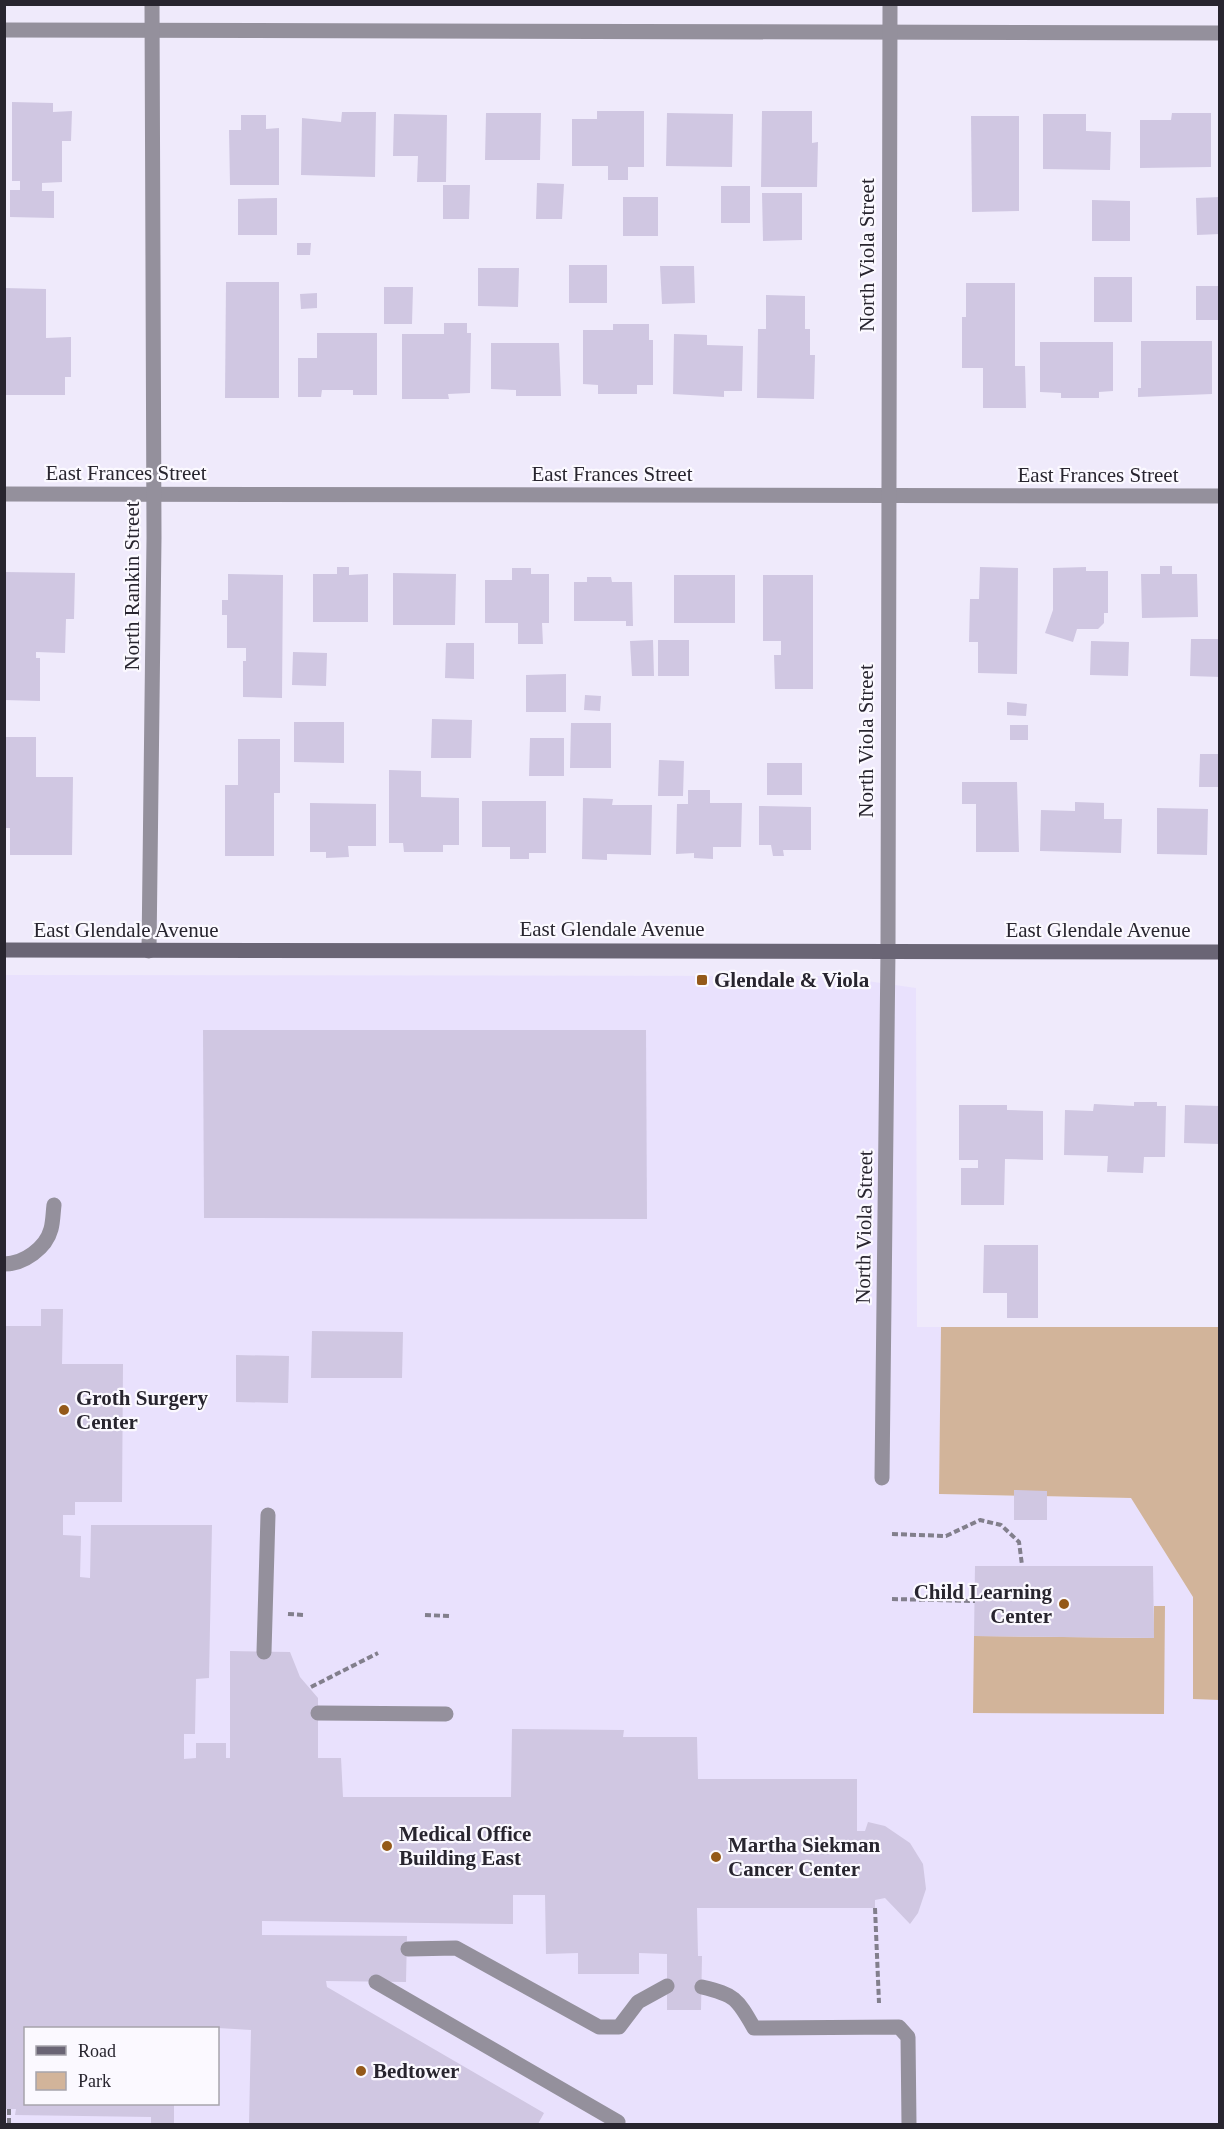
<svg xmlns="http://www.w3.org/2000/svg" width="1224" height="2129" font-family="'Times New Roman',serif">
<rect width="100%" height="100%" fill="#efeafb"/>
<path fill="#e9e1fd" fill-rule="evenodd" d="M5,975L832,976L916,988L917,1327H941L939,1494L1131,1498L1193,1597V1699L1219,1700V2124H5ZM26,2028H218V2104H26Z"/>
<g fill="#d2b49a">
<polygon points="941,1327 1219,1327 1219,1700 1193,1699 1193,1597 1131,1498 939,1494"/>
<polygon points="1154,1606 1165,1606 1164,1714 973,1713 974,1636 1153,1638"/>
</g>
<g fill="#d0c7e2">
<polygon points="12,102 53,103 53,112 72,111 71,141 62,141 62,182 42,183 42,191 54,191 54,218 10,217 10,190 20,190 20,181 12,181"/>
<polygon points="597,111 644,111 644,167 628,167 628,180 608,180 608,166 572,166 572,119 597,119"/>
<polygon points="762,111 812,111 812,143 818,142 817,187 761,187"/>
<polygon points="342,112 376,112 375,177 301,175 302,118 341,122"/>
<polygon points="486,113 541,113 540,160 485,160"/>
<polygon points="667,113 733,114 732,167 666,166"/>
<polygon points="1172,113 1211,113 1211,167 1140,168 1140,120 1171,120"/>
<polygon points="394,114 447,115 446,182 417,182 418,156 393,156"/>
<polygon points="1043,114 1086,114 1086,131 1111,132 1110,170 1043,169"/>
<polygon points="241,115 266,115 266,129 279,128 279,185 230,185 229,130 241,130"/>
<polygon points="971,116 1019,116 1019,211 972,212"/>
<polygon points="537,183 564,184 562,219 536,219"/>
<polygon points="443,185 470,185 469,219 443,219"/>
<rect x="721" y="186" width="29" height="37"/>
<polygon points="762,193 802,193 802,240 763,241"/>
<rect x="623" y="197" width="35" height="39"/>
<polygon points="1220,197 1220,234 1197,235 1196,198"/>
<polygon points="277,198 277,235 238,235 238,199"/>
<polygon points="1092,200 1130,201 1130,241 1092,241"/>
<polygon points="297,243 311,243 310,255 297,255"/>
<rect x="569" y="265" width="38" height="38"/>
<polygon points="660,266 694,266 695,303 662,304"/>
<polygon points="478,268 519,268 518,307 478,306"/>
<rect x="1094" y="277" width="38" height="45"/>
<polygon points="226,282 279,282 279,398 225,398"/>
<polygon points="966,283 1015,283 1015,366 1025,366 1026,408 983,408 983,368 962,368 962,317 966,317"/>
<rect x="1196" y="286" width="24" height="34"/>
<polygon points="384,287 413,287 412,324 384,324"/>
<polygon points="4,288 46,289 46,338 71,337 71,377 65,377 65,395 4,395"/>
<polygon points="317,293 317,308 301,309 300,294"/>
<polygon points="766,295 805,296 805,329 810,329 810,355 815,355 814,399 757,398 758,329 766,329"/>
<polygon points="444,323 467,323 467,333 471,333 470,393 448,394 449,399 402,399 402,334 444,334"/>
<polygon points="613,324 649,324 649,340 653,340 653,385 637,385 637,394 598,394 598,385 583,384 583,330 613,330"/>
<polygon points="317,333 377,333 377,395 353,395 353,390 322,390 321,397 298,397 298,358 317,358"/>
<polygon points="674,334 707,335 707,345 743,346 742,391 724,391 724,397 673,394"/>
<polygon points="1141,341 1212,341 1212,394 1138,397 1138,388 1141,388"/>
<polygon points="1040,342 1113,342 1113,391 1099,392 1099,398 1061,398 1061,393 1040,392"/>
<polygon points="491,343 559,343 561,396 516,396 516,390 491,389"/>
<polygon points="1160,566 1172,566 1172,574 1197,574 1198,617 1142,618 1141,574 1160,574"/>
<polygon points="337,567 349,567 349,575 368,574 368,622 313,622 313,574 337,574"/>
<polygon points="980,567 1018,568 1017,674 978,673 978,642 969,642 970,599 979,599"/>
<polygon points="1086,567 1086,571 1108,571 1108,613 1104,613 1104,623 1098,629 1077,629 1073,642 1045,633 1053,610 1053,568"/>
<polygon points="512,568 531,568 531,574 549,574 549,623 542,623 543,644 518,644 518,623 485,623 485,580 512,580"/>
<polygon points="4,572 75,573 74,619 66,619 65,653 36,652 36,658 40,658 40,701 4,700"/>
<polygon points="393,573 456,574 455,625 393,625"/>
<polygon points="228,574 283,575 282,698 243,697 243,661 246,661 246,648 227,648 227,615 222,615 222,600 228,600"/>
<rect x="674" y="575" width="61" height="48"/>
<polygon points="763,575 813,575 813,689 775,689 774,655 781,655 781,641 763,641"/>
<polygon points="587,577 611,577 612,582 632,582 633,626 626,626 626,621 574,621 574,582 587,582"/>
<polygon points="1191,639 1220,639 1220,677 1190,676"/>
<polygon points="653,640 654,676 632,676 630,641"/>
<rect x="658" y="640" width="31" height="36"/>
<polygon points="1091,641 1129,642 1128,676 1090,675"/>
<polygon points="446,643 474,643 474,679 445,678"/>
<polygon points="293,652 327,653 326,686 292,685"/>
<polygon points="566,674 566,712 526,712 526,675"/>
<polygon points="585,695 601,696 600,711 584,710"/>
<polygon points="1007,702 1027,704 1026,716 1007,715"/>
<polygon points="432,719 472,720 471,758 431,758"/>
<polygon points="294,722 344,722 344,763 294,762"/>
<polygon points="571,723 611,723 611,768 570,768"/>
<rect x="1010" y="725" width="18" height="15"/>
<polygon points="4,737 36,737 36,777 73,777 72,855 10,855 10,828 4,828"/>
<polygon points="530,738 564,738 564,776 529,776"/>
<polygon points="238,739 280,739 280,793 274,793 274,856 225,856 225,785 238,785"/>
<polygon points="1200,754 1220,754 1220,787 1199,787"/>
<polygon points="659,760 684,761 683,796 658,796"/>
<rect x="767" y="763" width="35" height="32"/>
<polygon points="389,770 421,771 421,797 459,798 459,845 443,845 443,852 404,852 403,843 389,843"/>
<polygon points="962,782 1017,782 1019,852 976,852 976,804 962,804"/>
<polygon points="688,790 710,790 710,803 742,803 741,847 713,847 713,859 694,858 694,853 676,854 677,804 688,804"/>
<polygon points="583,798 613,799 612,805 652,805 651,855 607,854 607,860 582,859"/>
<polygon points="482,801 546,801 546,853 529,853 529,859 510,859 510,847 482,847"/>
<polygon points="1075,802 1104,803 1104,819 1122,819 1121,853 1040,851 1041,810 1075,811"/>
<polygon points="310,803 376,804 376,846 348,846 349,857 326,858 326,852 310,852"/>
<polygon points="759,806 811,807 811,850 783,850 784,856 773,856 771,845 759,845"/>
<polygon points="1157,808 1208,809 1207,855 1157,854"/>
<polygon points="203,1030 646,1030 647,1219 204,1218"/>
<polygon points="1134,1102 1157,1102 1157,1106 1166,1106 1165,1157 1144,1157 1143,1173 1107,1172 1108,1156 1064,1155 1065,1110 1093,1111 1094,1104 1134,1106"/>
<polygon points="959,1105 1007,1105 1007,1110 1043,1111 1043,1160 1005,1159 1004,1205 961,1205 961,1168 978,1168 978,1160 959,1160"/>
<polygon points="1185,1105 1220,1106 1220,1144 1184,1143"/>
<polygon points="984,1245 1038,1245 1038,1318 1007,1318 1007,1293 983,1293"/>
<polygon points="41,1309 63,1309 62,1364 123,1364 122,1502 75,1502 75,1515 63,1515 63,1535 81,1536 80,1577 90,1578 91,1525 212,1525 209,1678 196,1679 195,1734 184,1734 184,1759 196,1758 196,1743 226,1743 226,1758 230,1758 230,1651 290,1652 300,1677 318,1698 318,1758 341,1758 343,1797 511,1797 512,1729 624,1730 623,1737 697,1737 698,1779 857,1779 857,1831 865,1831 868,1822 885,1826 910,1843 923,1864 926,1889 918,1913 910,1924 885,1898 875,1900 875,1908 697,1908 698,1956 702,1956 701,2010 667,2010 667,1954 639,1953 639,1974 578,1974 578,1953 546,1954 545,1895 513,1895 513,1924 262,1921 262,1935 407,1936 406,1982 326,1981 327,1987 544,2113 538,2124 249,2124 251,2030 218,2028 26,2028 26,2104 174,2104 174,2124 151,2124 151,2117 15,2115 16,2109 4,2109 4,1326 41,1326"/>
<polygon points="312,1331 403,1332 402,1378 311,1378"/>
<polygon points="236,1355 289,1356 288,1403 236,1402"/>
<polygon points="1014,1490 1047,1491 1047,1520 1014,1520"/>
<polygon points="975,1566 1153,1566 1154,1638 974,1636"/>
</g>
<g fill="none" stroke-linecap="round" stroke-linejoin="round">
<g stroke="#827f8c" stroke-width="4" stroke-dasharray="6 3" stroke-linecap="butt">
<polyline points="892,1534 946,1536 980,1520 1001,1525 1019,1542 1022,1565"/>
<polyline points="892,1599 975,1601"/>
<polyline points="288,1614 305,1615"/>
<polyline points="425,1615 449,1616"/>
<polyline points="311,1687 378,1653"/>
<polyline points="875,1908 879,2003"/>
<polyline points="9,2124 9,2109"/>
</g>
<g stroke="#94909c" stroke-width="15">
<path d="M4,1264C24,1264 46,1248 51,1229C53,1222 53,1213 54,1205"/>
<polyline points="264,1652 268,1515"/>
<polyline points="318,1713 446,1714"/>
<polyline points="408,1949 456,1948 599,2027 619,2027 638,2002 667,1986"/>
<polyline points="376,1982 618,2122"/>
<path d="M702,1987C735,1995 737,1998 754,2028L899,2027L908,2037L909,2124"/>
</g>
<g stroke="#94909c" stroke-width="15">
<polyline points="4,30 1220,33"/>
<polyline points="4,494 1220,496"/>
<polyline points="149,951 154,538 152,4"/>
<polyline points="882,1478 888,950 890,4"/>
</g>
<polyline stroke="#6a6575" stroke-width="15" points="4,950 1220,952"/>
</g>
<g fill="#945919" stroke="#fbf9ff" stroke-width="2">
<rect x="696" y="974" width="12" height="12" rx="3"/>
<circle cx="64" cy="1410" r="6"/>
<circle cx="1064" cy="1604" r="6"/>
<circle cx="387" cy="1846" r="6"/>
<circle cx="716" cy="1857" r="6"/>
<circle cx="361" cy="2071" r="6"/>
</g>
<g text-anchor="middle" stroke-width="4.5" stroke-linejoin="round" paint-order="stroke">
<g font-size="21" fill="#28252f" stroke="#fbf9ff">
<text transform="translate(867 255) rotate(-90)" y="7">North Viola Street</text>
<text x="126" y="480">East Frances Street</text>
<text x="612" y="481">East Frances Street</text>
<text x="1098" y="482">East Frances Street</text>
<text transform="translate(132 586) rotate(-90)" y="7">North Rankin Street</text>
<text transform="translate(866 741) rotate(-90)" y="7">North Viola Street</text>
<text x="612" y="936">East Glendale Avenue</text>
<text x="126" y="937">East Glendale Avenue</text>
<text x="1098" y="937">East Glendale Avenue</text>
<text transform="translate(864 1227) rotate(-89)" y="7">North Viola Street</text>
</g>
<g font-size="21" font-weight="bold" fill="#28252f" stroke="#fbf9ff" text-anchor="start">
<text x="714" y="987">Glendale &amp; Viola</text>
<text x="76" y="1405">Groth Surgery<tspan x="76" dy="24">Center</tspan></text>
<text x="1052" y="1599" text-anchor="end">Child Learning<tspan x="1052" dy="24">Center</tspan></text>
<text x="399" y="1841">Medical Office<tspan x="399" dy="24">Building East</tspan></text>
<text x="728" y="1852">Martha Siekman<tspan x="728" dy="24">Cancer Center</tspan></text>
<text x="373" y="2078">Bedtower</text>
</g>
</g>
<rect width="1224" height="2129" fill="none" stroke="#28252f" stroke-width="12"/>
<rect x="24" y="2027" width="195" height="78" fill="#fbf9ff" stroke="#a7a4ac" stroke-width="1.5"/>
<rect x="36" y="2046" width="30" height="9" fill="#6a6575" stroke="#a7a4ac" stroke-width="1.5"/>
<text x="78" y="2057" font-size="18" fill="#28252f">Road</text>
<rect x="36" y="2072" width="30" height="18" fill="#d2b49a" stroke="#a7a4ac" stroke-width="1.5"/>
<text x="78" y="2087" font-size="18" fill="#28252f">Park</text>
</svg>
